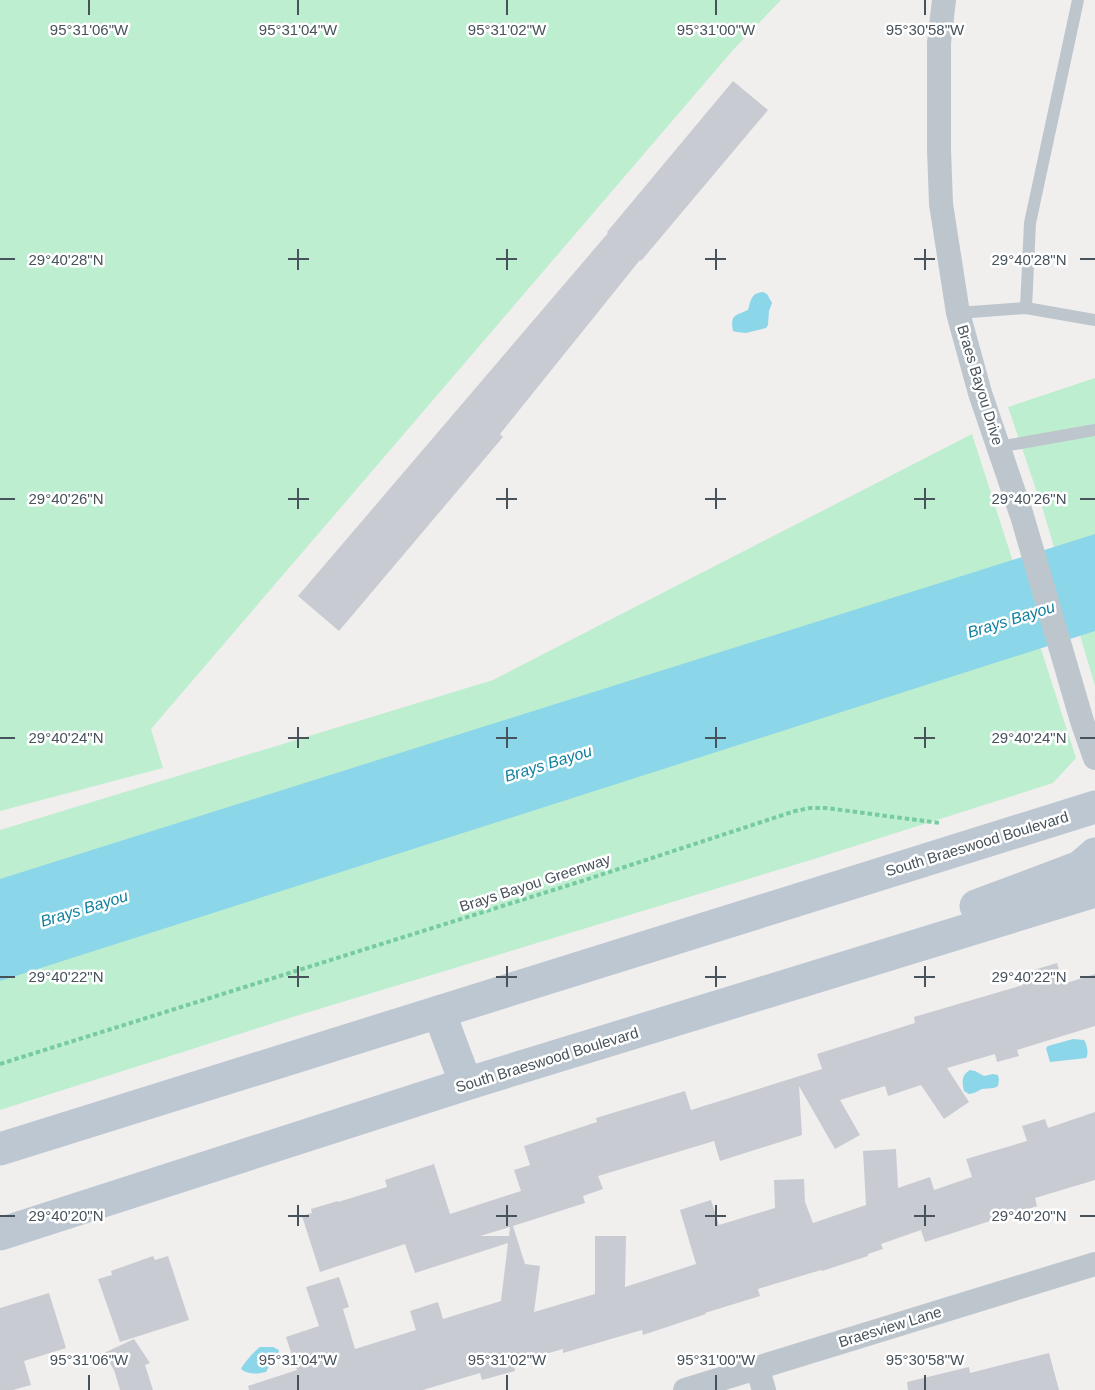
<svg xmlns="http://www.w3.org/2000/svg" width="1095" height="1390" font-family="Arial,sans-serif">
<rect width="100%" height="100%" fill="#f1eeee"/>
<g fill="#beeed0">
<polygon points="0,0 781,0 733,50 151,729 163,768 0,811"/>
<polygon points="1095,378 1095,686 1043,510 1008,407"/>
<polygon points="972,434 1076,758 1053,783 814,859 296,1016 0,1110 0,830 493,680"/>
</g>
<g fill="#8cd6e9">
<path d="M763,292L767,294L772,303L769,311L768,325L766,328L746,333L737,332L733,331C730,314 735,316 748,310C751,300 751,293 763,292Z"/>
<polygon points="1095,534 1095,631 0,981 0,879"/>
<path d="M1073,1039L1084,1040C1087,1044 1089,1054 1086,1058L1050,1062L1046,1048L1048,1046Z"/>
<path d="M970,1070L975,1071L984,1076L993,1074L998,1075L999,1080L998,1086L994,1088L982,1089L974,1093L969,1094L964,1091C962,1082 961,1075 970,1070Z"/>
<path d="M260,1347H273L279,1350L278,1357L271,1363L266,1372C258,1374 248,1375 241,1369C243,1364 256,1349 260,1347Z"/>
</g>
<g fill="#c8cbd1" fill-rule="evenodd">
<polygon points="733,81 768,110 641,261 640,260 500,434 503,437 339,631 298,596 608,233 607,232"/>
<path d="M1057,963L1063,984L1095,974V1026L1017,1050L1019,1056L997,1062L995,1054L947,1068L969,1102L944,1119L921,1085L888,1096L885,1086L840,1100L860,1135L835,1149L799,1086L802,1135L720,1161L714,1141L598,1176L603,1189L583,1196L585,1203L513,1226L525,1264L540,1266L534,1312L595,1294V1236H626L625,1287L696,1264L680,1210L711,1200L719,1225L775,1208L774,1180L804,1179L805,1202L813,1223L866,1205L863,1151L896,1149L898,1188L930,1177L934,1190L972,1177L966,1159L1027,1141L1022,1126L1045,1119L1048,1128L1095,1112V1180L1035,1198L1037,1206L925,1242L921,1230L881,1244L883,1249L868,1254V1256L822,1271L821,1270L758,1289L760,1296L705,1313L706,1314L643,1335L642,1330L563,1353V1349L513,1363L515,1371L482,1380L480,1373L423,1390H249L248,1386L297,1370L286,1337L319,1326L306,1287L339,1277L349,1307L343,1309L355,1349L416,1330L410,1311L438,1302L443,1319L501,1301L508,1243L415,1273L405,1244L320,1272L302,1216L312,1213L311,1209L338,1201V1202L387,1187L385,1180L434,1164L450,1214L521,1191L514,1170L530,1165L524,1146L597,1122L596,1118L685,1091L691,1110L822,1069L817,1054L915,1023L914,1017L1023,985L1020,974ZM510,1227L509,1236H480Z"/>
<polygon points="153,1256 155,1260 168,1256 189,1320 120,1342 98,1279 112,1275 111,1271"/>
<polygon points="49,1293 66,1348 24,1361 31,1385 13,1390 0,1390 0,1308"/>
<polygon points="134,1339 150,1363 145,1365 153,1390 120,1390 114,1370 104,1353"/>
<polygon points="1049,1353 1059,1390 908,1390 907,1382 969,1367 970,1373"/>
</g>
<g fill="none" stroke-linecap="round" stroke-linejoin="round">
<polyline stroke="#77cba1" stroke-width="4" stroke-dasharray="4.5 3" stroke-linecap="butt" points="0,1064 585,880 795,811 810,808 826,808 940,823"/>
<g stroke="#bdc6cd" stroke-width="12">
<polyline points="1026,308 1030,223 1078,0"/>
<polyline points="958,313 1026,308 1095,320"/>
<polyline points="998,447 1095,430"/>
</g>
<g stroke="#bdc6cd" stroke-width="24">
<polyline points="944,0 939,43 939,149 941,204 958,313 980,393 1022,516 1082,721 1095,758"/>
<polyline points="757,1367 764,1390"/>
<polyline points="685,1390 1095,1264"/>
</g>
<g stroke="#bcc7d2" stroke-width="33">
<polyline points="976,906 1080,867 1095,854"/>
<polyline points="439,1012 466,1084"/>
<polyline points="0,1149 1095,807"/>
<polyline points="0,1234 466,1084 1095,891"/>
</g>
</g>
<path fill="none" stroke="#47525b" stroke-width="2" d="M89,0V15M298,0V15M507,0V15M716,0V15M925,0V15M298,249V270M507,249V270M716,249V270M925,249V270M0,259H15M288,259H309M496,259H517M705,259H726M914,259H935M1080,259H1095M298,488V509M507,488V509M716,488V509M925,488V509M0,499H15M288,499H309M496,499H517M705,499H726M914,499H935M1080,499H1095M298,727V748M507,727V748M716,727V748M925,727V748M0,738H15M288,738H309M496,738H517M705,738H726M914,738H935M1080,738H1095M298,966V987M507,966V987M716,966V987M925,966V987M0,977H15M288,977H309M496,977H517M705,977H726M914,977H935M1080,977H1095M298,1205V1226M507,1205V1226M716,1205V1226M925,1205V1226M0,1216H15M288,1216H309M496,1216H517M705,1216H726M914,1216H935M1080,1216H1095M89,1375V1390M298,1375V1390M507,1375V1390M716,1375V1390M925,1375V1390"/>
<g text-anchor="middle" stroke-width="5" stroke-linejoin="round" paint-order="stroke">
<g font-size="15" fill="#47525b" stroke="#fff">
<text transform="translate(980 385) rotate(73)" y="5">Braes Bayou Drive</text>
<text transform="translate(977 844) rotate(-17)" y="5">South Braeswood Boulevard</text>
<text transform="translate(535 883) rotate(-18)" y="5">Brays Bayou Greenway</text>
<text transform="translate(547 1060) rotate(-17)" y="5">South Braeswood Boulevard</text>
<text transform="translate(890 1327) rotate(-17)" y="5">Braesview Lane</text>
</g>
<g font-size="16" font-style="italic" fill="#10809e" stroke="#fff">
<text transform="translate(1011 619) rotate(-17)" y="6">Brays Bayou</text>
<text transform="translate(548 763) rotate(-17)" y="6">Brays Bayou</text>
<text transform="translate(84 908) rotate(-17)" y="6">Brays Bayou</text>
</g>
</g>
<g font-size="15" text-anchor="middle" fill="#47525b" stroke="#fff" stroke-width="5" stroke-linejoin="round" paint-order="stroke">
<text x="89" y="35">95°31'06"W</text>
<text x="298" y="35">95°31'04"W</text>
<text x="507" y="35">95°31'02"W</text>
<text x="716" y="35">95°31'00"W</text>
<text x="925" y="35">95°30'58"W</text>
<text x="66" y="265">29°40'28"N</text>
<text x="1029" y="265">29°40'28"N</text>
<text x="66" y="504">29°40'26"N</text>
<text x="1029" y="504">29°40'26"N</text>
<text x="66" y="743">29°40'24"N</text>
<text x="1029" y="743">29°40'24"N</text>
<text x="66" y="982">29°40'22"N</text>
<text x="1029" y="982">29°40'22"N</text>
<text x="66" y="1221">29°40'20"N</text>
<text x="1029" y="1221">29°40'20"N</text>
<text x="89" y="1365">95°31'06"W</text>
<text x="298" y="1365">95°31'04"W</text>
<text x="507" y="1365">95°31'02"W</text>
<text x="716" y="1365">95°31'00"W</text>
<text x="925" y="1365">95°30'58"W</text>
</g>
</svg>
